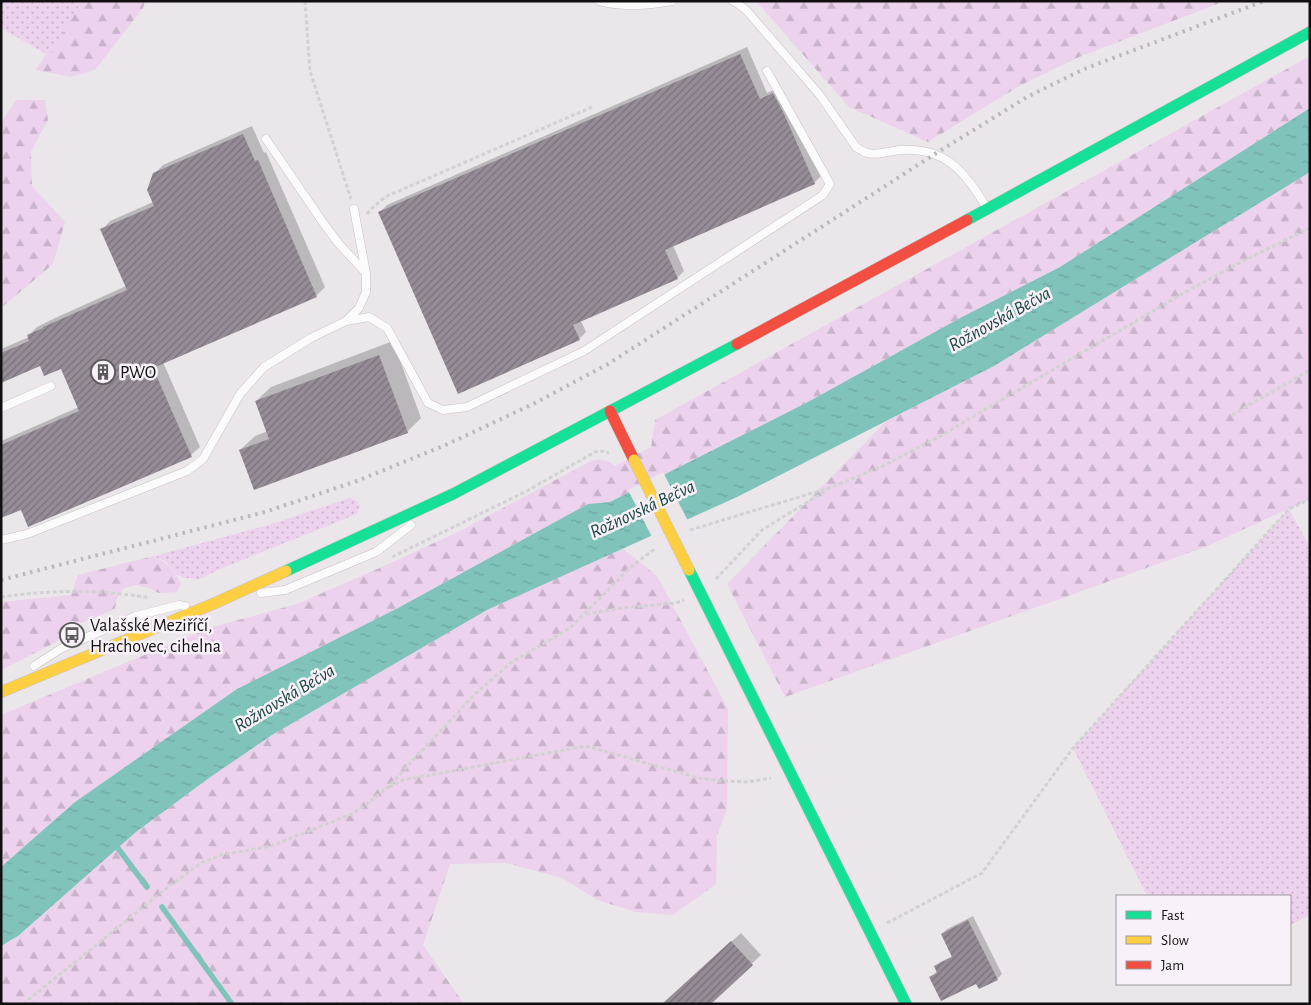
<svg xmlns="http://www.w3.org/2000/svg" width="1311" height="1005" font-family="'Alegreya Sans',sans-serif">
<defs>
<pattern id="grass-dots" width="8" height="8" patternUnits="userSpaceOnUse" patternTransform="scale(1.25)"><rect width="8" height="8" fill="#ecd2ed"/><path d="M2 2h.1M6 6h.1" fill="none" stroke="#c9b3ca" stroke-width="1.8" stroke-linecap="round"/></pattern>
<pattern id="forest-firs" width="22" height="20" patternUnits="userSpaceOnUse" patternTransform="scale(1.25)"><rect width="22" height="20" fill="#ecd2ed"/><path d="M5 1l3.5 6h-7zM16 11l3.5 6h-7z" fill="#c9b3ca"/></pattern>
<pattern id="water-ripples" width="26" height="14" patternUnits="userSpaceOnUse" patternTransform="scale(1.25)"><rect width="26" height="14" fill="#80c3bb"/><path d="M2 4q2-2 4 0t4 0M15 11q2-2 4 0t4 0" fill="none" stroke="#6ea6a0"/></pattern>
<pattern id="building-hatch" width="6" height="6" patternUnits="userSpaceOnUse" patternTransform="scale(1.25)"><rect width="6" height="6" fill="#968c97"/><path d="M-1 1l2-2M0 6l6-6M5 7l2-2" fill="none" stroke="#79717a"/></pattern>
</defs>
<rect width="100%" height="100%" fill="#eae6ea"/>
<g fill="url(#grass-dots)">
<polygon points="1,1 82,1 52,53 46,54 1,28"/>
<polygon points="350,498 357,501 360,507 357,514 222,568 200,579 186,578 177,575 166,562 154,556 269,525"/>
<polygon points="1289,509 1310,547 1310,723 1306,726 1310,731 1310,915 1290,925 1290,896 1147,896 1073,748"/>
</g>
<g fill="url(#forest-firs)">
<polygon points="82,1 145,1 143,8 95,70 71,77 36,70 46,54 52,53"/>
<polygon points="756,1 1225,1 1079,57 1021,85 928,142 849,107"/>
<path d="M1310,56V108L1060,267L962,317L806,403L610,502L588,504L398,608L237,689L75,802L1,867V715L183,639L213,627L297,604L382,567L460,531L591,461C601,458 607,460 615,466L651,447L655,420Z"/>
<polygon points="16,100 45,100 48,120 31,151 32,186 65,222 53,264 1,308 1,123"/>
<polygon points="1310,172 1310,499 1205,547 785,697 727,584 885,422 994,366"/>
<polygon points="622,548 657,576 728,709 727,809 717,835 716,884 673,915 636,912 597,900 562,878 506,863 450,864 423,945 464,1004 1,1004 1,946 18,936 136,832 209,778 272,735 487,610"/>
<path d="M154,556C167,563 175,571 181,584L177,592L159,593L149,588L137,585L124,588L116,600L115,609L64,630L56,642L1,670V602L71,595L78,575Z"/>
</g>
<polygon fill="url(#water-ripples)" points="1310,108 1310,172 994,366 737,497 487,610 272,735 209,778 136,832 18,936 1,946 1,867 75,802 237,689 398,608 588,504 610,502 806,403 962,317 1060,267"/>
<polygon fill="#eae6ea" points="663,472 688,521 652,537 628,490"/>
<g fill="#0003">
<polygon points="747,47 767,93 780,87 821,176 814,183 673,245 684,271 677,278 581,321 586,332 579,339 380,212 387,205"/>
<polygon points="252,126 264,153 266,152 325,287 316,296 163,362 200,447 191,455 21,508 1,517 1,441 79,407 62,367 41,365 1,382 1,349 29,337 28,336 37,327 53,319 126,286 102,230 110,221 153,202 154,174 163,165"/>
<polygon points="393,341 421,418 407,432 240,450 255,436 268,431 256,401 271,387"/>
<polygon points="973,916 1002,974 997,979 977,982 931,977 937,971 935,967 940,962 953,956 942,934 947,929"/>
<polygon points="741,933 761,955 709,1004 663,1004"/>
</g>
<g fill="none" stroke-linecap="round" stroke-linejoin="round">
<g stroke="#80c3bb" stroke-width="5.5">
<polyline points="114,843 147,887"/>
<polyline points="162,907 232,1004"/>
</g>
</g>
<g fill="url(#building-hatch)">
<polygon points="740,54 760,99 773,93 784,114 815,184 665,250 678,279 573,325 580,340 458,394 378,212"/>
<polygon points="243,134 255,161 258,160 317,297 153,368 192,457 28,527 21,510 1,518 1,445 79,411 61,369 44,376 40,366 1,383 1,353 29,341 27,335 43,328 43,327 127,290 100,229 154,206 147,190 153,173"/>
<polygon points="379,355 408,433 254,490 239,450 269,439 255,401"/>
<polygon points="968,920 998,980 979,989 976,984 941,1001 929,977 937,973 934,966 952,957 941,934"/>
<polygon points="731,941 753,965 711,1004 662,1004"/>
</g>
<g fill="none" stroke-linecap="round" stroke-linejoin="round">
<defs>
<g id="lane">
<path d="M599,1C623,8 648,5 672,1"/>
<path d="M733,1L737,3L747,11L819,94L856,147C872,159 882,152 900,150C944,147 964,170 985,205"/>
<polyline points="266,139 324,224 339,244 366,273"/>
<polyline points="346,321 369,317 387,328 428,403 443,410 467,407 584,351 823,195 830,184 767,71"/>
<polyline points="1,408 51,386"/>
<polyline points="1,540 27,534 187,471 203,459 240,394 264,367 311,338 346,321 359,308 366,292 366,273 354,209"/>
<polyline points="261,593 285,590 376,552 411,525"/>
<polyline points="34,666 62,648 136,616 179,605 185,606"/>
</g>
<g id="fast">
<polyline points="967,220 1310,32"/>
<polyline points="689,570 906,1004"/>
<polyline points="286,571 453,494 737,344"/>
</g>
<polyline id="slow" points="1,692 215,603 286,571"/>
<g id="jam">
<polyline points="737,344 967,220"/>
<polyline points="610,411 634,460"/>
</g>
</defs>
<use href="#lane" stroke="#c5c2c5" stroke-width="9"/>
<use href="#fast" stroke="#c5c2c5" stroke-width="12"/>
<use href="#slow" stroke="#c5c2c5" stroke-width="12"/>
<use href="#jam" stroke="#c5c2c5" stroke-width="12"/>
<g stroke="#d3d2d3" stroke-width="3" stroke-dasharray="4 2.5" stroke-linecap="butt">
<polyline points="305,1 310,71 351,199"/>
<polyline points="367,214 370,210 385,197 592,107"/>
<polyline points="1232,415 1310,370"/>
<polyline points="690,530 832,487 883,466 940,436 1182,294 1237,264 1310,228"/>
<polyline points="392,557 527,491 595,452 602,451 609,453"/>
<polyline points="716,579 762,530 827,490"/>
<path d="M1,597C51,590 101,589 150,598"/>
<polyline points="586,614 622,608 676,603 684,600"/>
<polyline points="389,787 403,780 586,746 699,778 722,781 747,782 771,778"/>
<polyline points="887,923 982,873 1073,748 1289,509 1310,499"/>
<polyline points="23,1004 168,887 201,863 221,855 271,846 352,814 364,806 387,788 475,694 512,662 570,628 632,566 656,548"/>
</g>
<use href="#lane" stroke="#fcfbfc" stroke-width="8"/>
<use href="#fast" stroke="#16e098" stroke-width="11"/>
<use href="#slow" stroke="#ffcf43" stroke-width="11"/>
<use href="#jam" stroke="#f24e42" stroke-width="11"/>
<polyline stroke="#bababa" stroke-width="4" stroke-dasharray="2.5 5" stroke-linecap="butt" points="1,580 265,512 357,481 448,444 535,403 608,364 935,154 1027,97 1084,69 1264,1"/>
<defs>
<polyline id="slow-bridge" points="634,460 689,570"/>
</defs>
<use href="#slow-bridge" stroke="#c5c2c5" stroke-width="12" stroke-linecap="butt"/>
<use href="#slow-bridge" stroke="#ffcf43" stroke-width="11"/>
</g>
<defs>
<symbol id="building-ring" viewBox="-11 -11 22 22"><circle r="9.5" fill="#f9f1fa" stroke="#5d5a5d" stroke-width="1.5"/><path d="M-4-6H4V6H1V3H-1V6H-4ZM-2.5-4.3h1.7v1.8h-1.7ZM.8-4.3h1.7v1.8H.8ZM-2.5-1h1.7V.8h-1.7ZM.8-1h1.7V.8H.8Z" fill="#5d5a5d"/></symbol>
<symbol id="bus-ring" viewBox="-11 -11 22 22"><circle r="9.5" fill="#f9f1fa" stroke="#5d5a5d" stroke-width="1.5"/><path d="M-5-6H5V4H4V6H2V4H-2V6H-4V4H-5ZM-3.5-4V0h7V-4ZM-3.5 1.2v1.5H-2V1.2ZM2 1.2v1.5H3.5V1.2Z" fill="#5d5a5d"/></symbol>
</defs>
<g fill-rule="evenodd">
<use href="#building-ring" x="89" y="358" width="28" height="28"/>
<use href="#bus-ring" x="58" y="621" width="28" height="28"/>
</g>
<g text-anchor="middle" stroke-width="5" stroke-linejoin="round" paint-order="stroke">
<g font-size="18" fill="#110f11" stroke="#f9f1fa" text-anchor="start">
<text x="120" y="378">PWO</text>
<text x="90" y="631">Valašské Meziříčí,<tspan x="90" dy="21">Hrachovec, cihelna</tspan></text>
</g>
<g font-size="19" font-style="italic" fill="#1d4944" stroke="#f9f1fa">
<text transform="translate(999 318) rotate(-29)" y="7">Rožnovská Bečva</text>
<text transform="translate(642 508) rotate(-25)" y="7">Rožnovská Bečva</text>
<text transform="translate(284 697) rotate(-31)" y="7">Rožnovská Bečva</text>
</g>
</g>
<rect width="1311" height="1005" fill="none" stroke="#110f11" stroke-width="5"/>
<rect x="1116" y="895" width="175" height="90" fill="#f9f1fa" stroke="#9c979d"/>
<rect x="1126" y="911" width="25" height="8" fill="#16e098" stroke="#9c979d"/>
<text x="1161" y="920" font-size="15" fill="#110f11">Fast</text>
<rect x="1126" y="936" width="25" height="8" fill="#ffcf43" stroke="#9c979d"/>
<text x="1161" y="945" font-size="15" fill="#110f11">Slow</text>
<rect x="1126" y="961" width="25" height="8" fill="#f24e42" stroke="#9c979d"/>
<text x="1161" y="970" font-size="15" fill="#110f11">Jam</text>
</svg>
